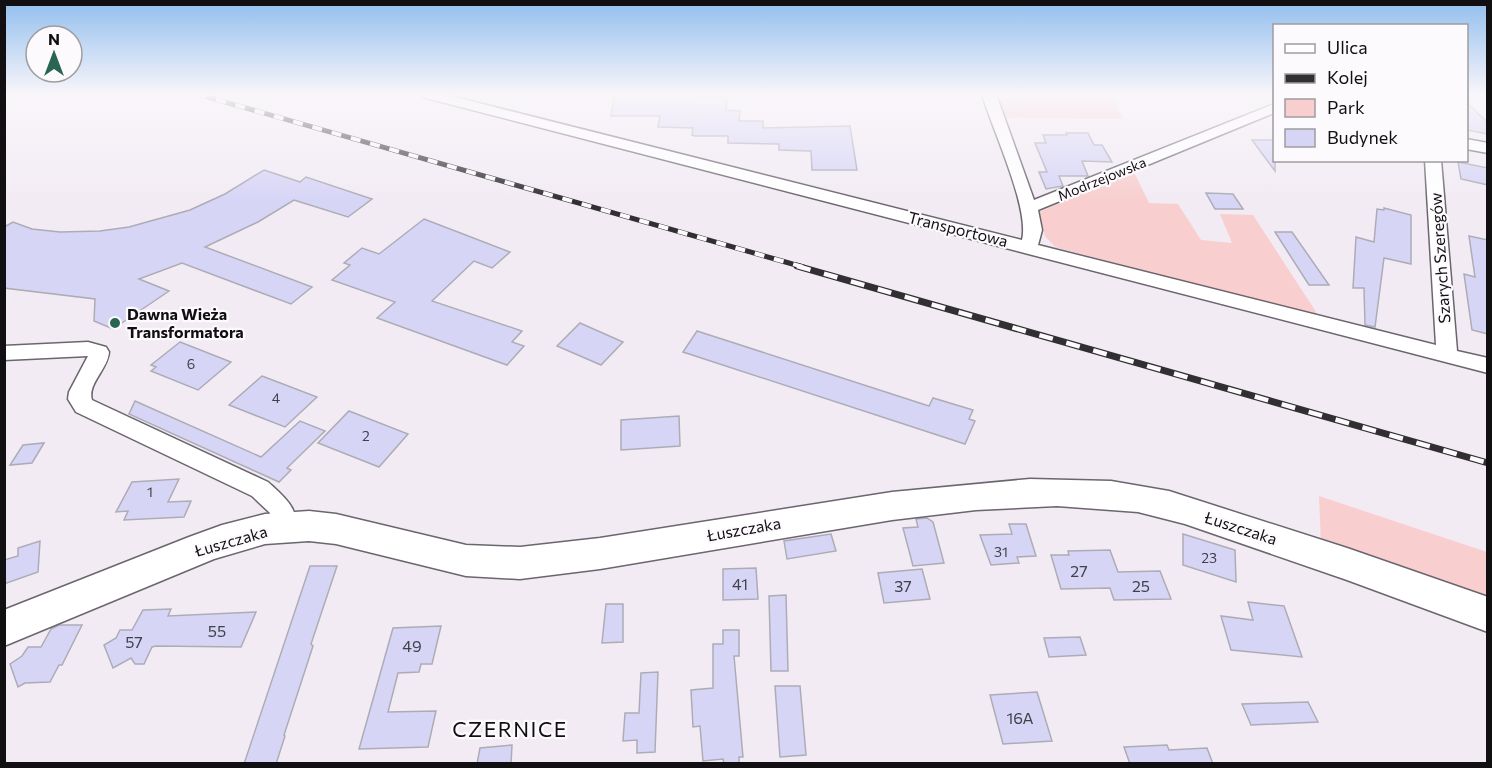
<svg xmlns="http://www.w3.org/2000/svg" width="1492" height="768" font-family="Commissioner,sans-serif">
<rect width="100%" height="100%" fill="#f2ebf4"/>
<g fill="#f8cece">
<polygon points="995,94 1110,94 1124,119 1003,118"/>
<polygon points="1134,172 1149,203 1178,204 1201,240 1232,243 1220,214 1253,215 1320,318 1055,247 1045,236 1039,212"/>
<polygon points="1319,496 1487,552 1487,606 1321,544"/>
</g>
<g fill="#d7d5f6" stroke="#adacb6" stroke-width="1.5">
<polygon points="615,94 696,94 701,97 727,97 726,110 740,111 739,121 763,121 763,128 850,126 857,170 812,170 811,151 779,150 779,144 728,143 728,136 695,136 692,135 693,128 658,127 660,116 611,116"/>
<polygon points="1467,103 1488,123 1488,134 1467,130"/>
<polygon points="1066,133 1088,133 1094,145 1102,145 1112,162 1082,161 1088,176 1059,176 1063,186 1046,189 1039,172 1047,172 1035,143 1046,143 1043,135 1067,135"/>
<polygon points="1252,140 1275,140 1275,171"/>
<polygon points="1458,162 1488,168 1488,185 1461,179"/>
<polygon points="264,170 300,182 306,177 372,199 348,217 294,200 258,222 205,247 312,287 291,304 182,263 139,279 169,291 113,329 94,321 95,299 4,288 4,227 13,222 32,229 60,232 100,231 129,227 190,210 225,194"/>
<polygon points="1206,193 1233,194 1243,209 1215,209"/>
<polygon points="1384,208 1411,215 1411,264 1384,258 1375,327 1365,325 1364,288 1353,288 1356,237 1374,242 1377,209 1384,210"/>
<polygon points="424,219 510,252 492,268 474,261 432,301 522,331 512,342 524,346 507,365 377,318 395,302 332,280 350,265 344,263 362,248 379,254"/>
<polygon points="1275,232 1292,232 1329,285 1309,285"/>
<polygon points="1469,236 1488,240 1488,334 1472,330 1464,274 1475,277"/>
<polygon points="580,323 623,342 601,365 557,346"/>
<polygon points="697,331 929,406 933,398 973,410 969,419 975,421 965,444 683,352"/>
<polygon points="180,342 231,362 198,390 151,371 156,367 151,365"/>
<polygon points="262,376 317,397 285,427 229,405"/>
<polygon points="135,401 261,457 300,421 325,431 287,468 291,470 279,482 129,414"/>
<polygon points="349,411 408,434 379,467 318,443"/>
<polygon points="679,416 680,446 621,450 621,420"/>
<polygon points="44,443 32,463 10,465 23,445"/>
<polygon points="179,479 168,502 191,501 184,517 124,520 128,511 116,512 132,482"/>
<polygon points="927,518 933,522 944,563 913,566 903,528 918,527 916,519"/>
<polygon points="1009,524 1026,524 1036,556 1017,557 1019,563 991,565 980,535 1012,534"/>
<polygon points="831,534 836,551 787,559 784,541"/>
<polygon points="1183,534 1235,550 1236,582 1183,565"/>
<polygon points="40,541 38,572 4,584 4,560 18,556 18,548"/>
<polygon points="1110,550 1118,572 1160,571 1171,599 1114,600 1110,588 1061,589 1051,555 1069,555 1068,551"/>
<polygon points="310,566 337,566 311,644 313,646 284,735 285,736 276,764 244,764"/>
<polygon points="756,568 758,599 723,600 723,569"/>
<polygon points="922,569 930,599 884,603 878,573"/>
<polygon points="786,595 788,671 771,671 769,596"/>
<polygon points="1248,602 1284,606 1302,657 1231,650 1221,616 1253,620"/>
<polygon points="606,604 623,604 623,642 602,643"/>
<polygon points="171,609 168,616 256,612 241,647 156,646 152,647 144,664 135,664 131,658 113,668 104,645 116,638 120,630 132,630 143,610"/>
<polygon points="59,625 82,625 62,665 59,665 50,682 25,683 18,687 10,664 22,656 28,647 41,647 51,629"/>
<polygon points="441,626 432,664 421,664 419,672 398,673 388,712 436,711 428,747 359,749 393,628"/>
<polygon points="723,630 739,630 739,656 734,656 743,757 739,757 739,764 724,764 723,759 703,761 700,726 693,727 691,690 713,688 713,644 723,644"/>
<polygon points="1080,637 1086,655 1049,657 1044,638"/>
<polygon points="658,672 655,752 637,753 637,740 623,741 625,713 639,713 641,673"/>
<polygon points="775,686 800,686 806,755 780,757"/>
<polygon points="1037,692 1052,741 1003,744 990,695"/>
<polygon points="1308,702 1318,722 1251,725 1242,704"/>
<polygon points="512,745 511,764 477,764 480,748"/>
<polygon points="1167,745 1169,750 1207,748 1213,764 1130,764 1124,747"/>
</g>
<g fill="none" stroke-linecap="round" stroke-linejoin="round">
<defs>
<g id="street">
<path d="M420,94H443L1022,240C1030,208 992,129 982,94H996L1034,200L1274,104V113L1038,210L1042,230L1038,245L1436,345L1425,160H1441L1457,351L1488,358V373L422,97Z"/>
<polygon points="1466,139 1488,143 1488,153 1466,149"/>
<path d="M88,342L106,347L109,352C108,369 87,384 92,400L268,482C283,496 303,511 293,533L284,536L275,533L270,513L252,496L76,412L68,399L69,392L88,356L4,360V346Z"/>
</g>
<polygon id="secondary" points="1030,479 1111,481 1169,491 1347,548 1488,597 1488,632 1347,580 1185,524 1138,512 1057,506 976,510 892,520 600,569 520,579 466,576 336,544 309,541 265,544 214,559 4,646 4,610 189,537 222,525 265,514 309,511 336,514 466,545 520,547 600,538 892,492"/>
</defs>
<use href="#street" stroke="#6b656d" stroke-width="3"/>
<use href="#secondary" stroke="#6b656d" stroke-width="3"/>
<use href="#street" fill="#fff" fill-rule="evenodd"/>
<use href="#secondary" fill="#fff" fill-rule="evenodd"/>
<defs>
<polyline id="rail-far1" points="197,94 803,267"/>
<polyline id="rail" points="797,266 1488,463"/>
</defs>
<use href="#rail-far1" stroke="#322f33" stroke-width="5"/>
<use href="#rail" stroke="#322f33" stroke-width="7"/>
<use href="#rail-far1" stroke="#fdfafe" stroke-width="4" stroke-dasharray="10" stroke-linecap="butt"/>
<use href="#rail" stroke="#fdfafe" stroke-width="4.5" stroke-dasharray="14" stroke-linecap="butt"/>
</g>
<linearGradient id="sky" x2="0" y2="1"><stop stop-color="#91beee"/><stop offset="0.47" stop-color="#f9f6fa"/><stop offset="1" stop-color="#f9f6fa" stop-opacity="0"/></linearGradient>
<rect width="1492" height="201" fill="url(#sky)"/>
<circle fill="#296651" stroke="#fdfafe" stroke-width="2" cx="115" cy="323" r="6"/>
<g text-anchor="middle" stroke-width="4.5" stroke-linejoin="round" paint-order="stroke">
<g font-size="14" fill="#110f12" stroke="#fdfafe">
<text transform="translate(1102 179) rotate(-22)" y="5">Modrzejowska</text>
</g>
<g font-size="14" fill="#42404b">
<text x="191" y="369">6</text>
<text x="276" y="403">4</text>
<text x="366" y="441">2</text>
<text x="150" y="497">1</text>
<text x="1001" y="557">31</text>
<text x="1209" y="563">23</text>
</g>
<g font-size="16" fill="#110f12" stroke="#fdfafe">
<text transform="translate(958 229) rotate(14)" y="6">Transportowa</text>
<text transform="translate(1440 258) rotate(-94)" y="6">Szarych Szeregów</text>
<text transform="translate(1241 528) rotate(18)" y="6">Łuszczaka</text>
<text transform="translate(744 529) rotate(-10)" y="6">Łuszczaka</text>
<text transform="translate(231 541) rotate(-16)" y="6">Łuszczaka</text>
</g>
<g font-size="16" font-weight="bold" fill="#110f12" stroke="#fdfafe" text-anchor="start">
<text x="127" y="320">Dawna Wieża<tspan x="127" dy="18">Transformatora</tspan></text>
</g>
<g font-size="16" fill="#42404b">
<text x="1079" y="577">27</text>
<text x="740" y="590">41</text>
<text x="903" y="592">37</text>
<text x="1141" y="592">25</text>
<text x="217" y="637">55</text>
<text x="134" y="648">57</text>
<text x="412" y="652">49</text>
<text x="1020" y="724">16A</text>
</g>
<g font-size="21" letter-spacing="1.5" fill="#110f12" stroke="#fdfafe">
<text x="510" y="737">CZERNICE</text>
</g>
</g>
<rect width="1492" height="768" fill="none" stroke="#110f12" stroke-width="12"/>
<rect x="1273" y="24" width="195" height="138" fill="#fdfafe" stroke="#9f9ca0" stroke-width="1.5"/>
<rect x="1285" y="44" width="30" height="9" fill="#ffffff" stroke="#9f9ca0" stroke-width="1.5"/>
<text x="1327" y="54" font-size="18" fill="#110f12">Ulica</text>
<rect x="1285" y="74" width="30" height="9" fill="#322f33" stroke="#9f9ca0" stroke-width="1.5"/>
<text x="1327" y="84" font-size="18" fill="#110f12">Kolej</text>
<rect x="1285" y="99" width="30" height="18" fill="#f8cece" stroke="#9f9ca0" stroke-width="1.5"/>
<text x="1327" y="114" font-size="18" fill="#110f12">Park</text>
<rect x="1285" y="129" width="30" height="18" fill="#d7d5f6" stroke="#9f9ca0" stroke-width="1.5"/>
<text x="1327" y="144" font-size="18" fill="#110f12">Budynek</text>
<g transform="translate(54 54)"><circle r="28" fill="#fdfafe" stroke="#9f9ca0" stroke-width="1.5"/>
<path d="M0-4.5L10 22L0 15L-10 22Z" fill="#296651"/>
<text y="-9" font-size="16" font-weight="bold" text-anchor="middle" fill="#110f12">N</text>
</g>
</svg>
